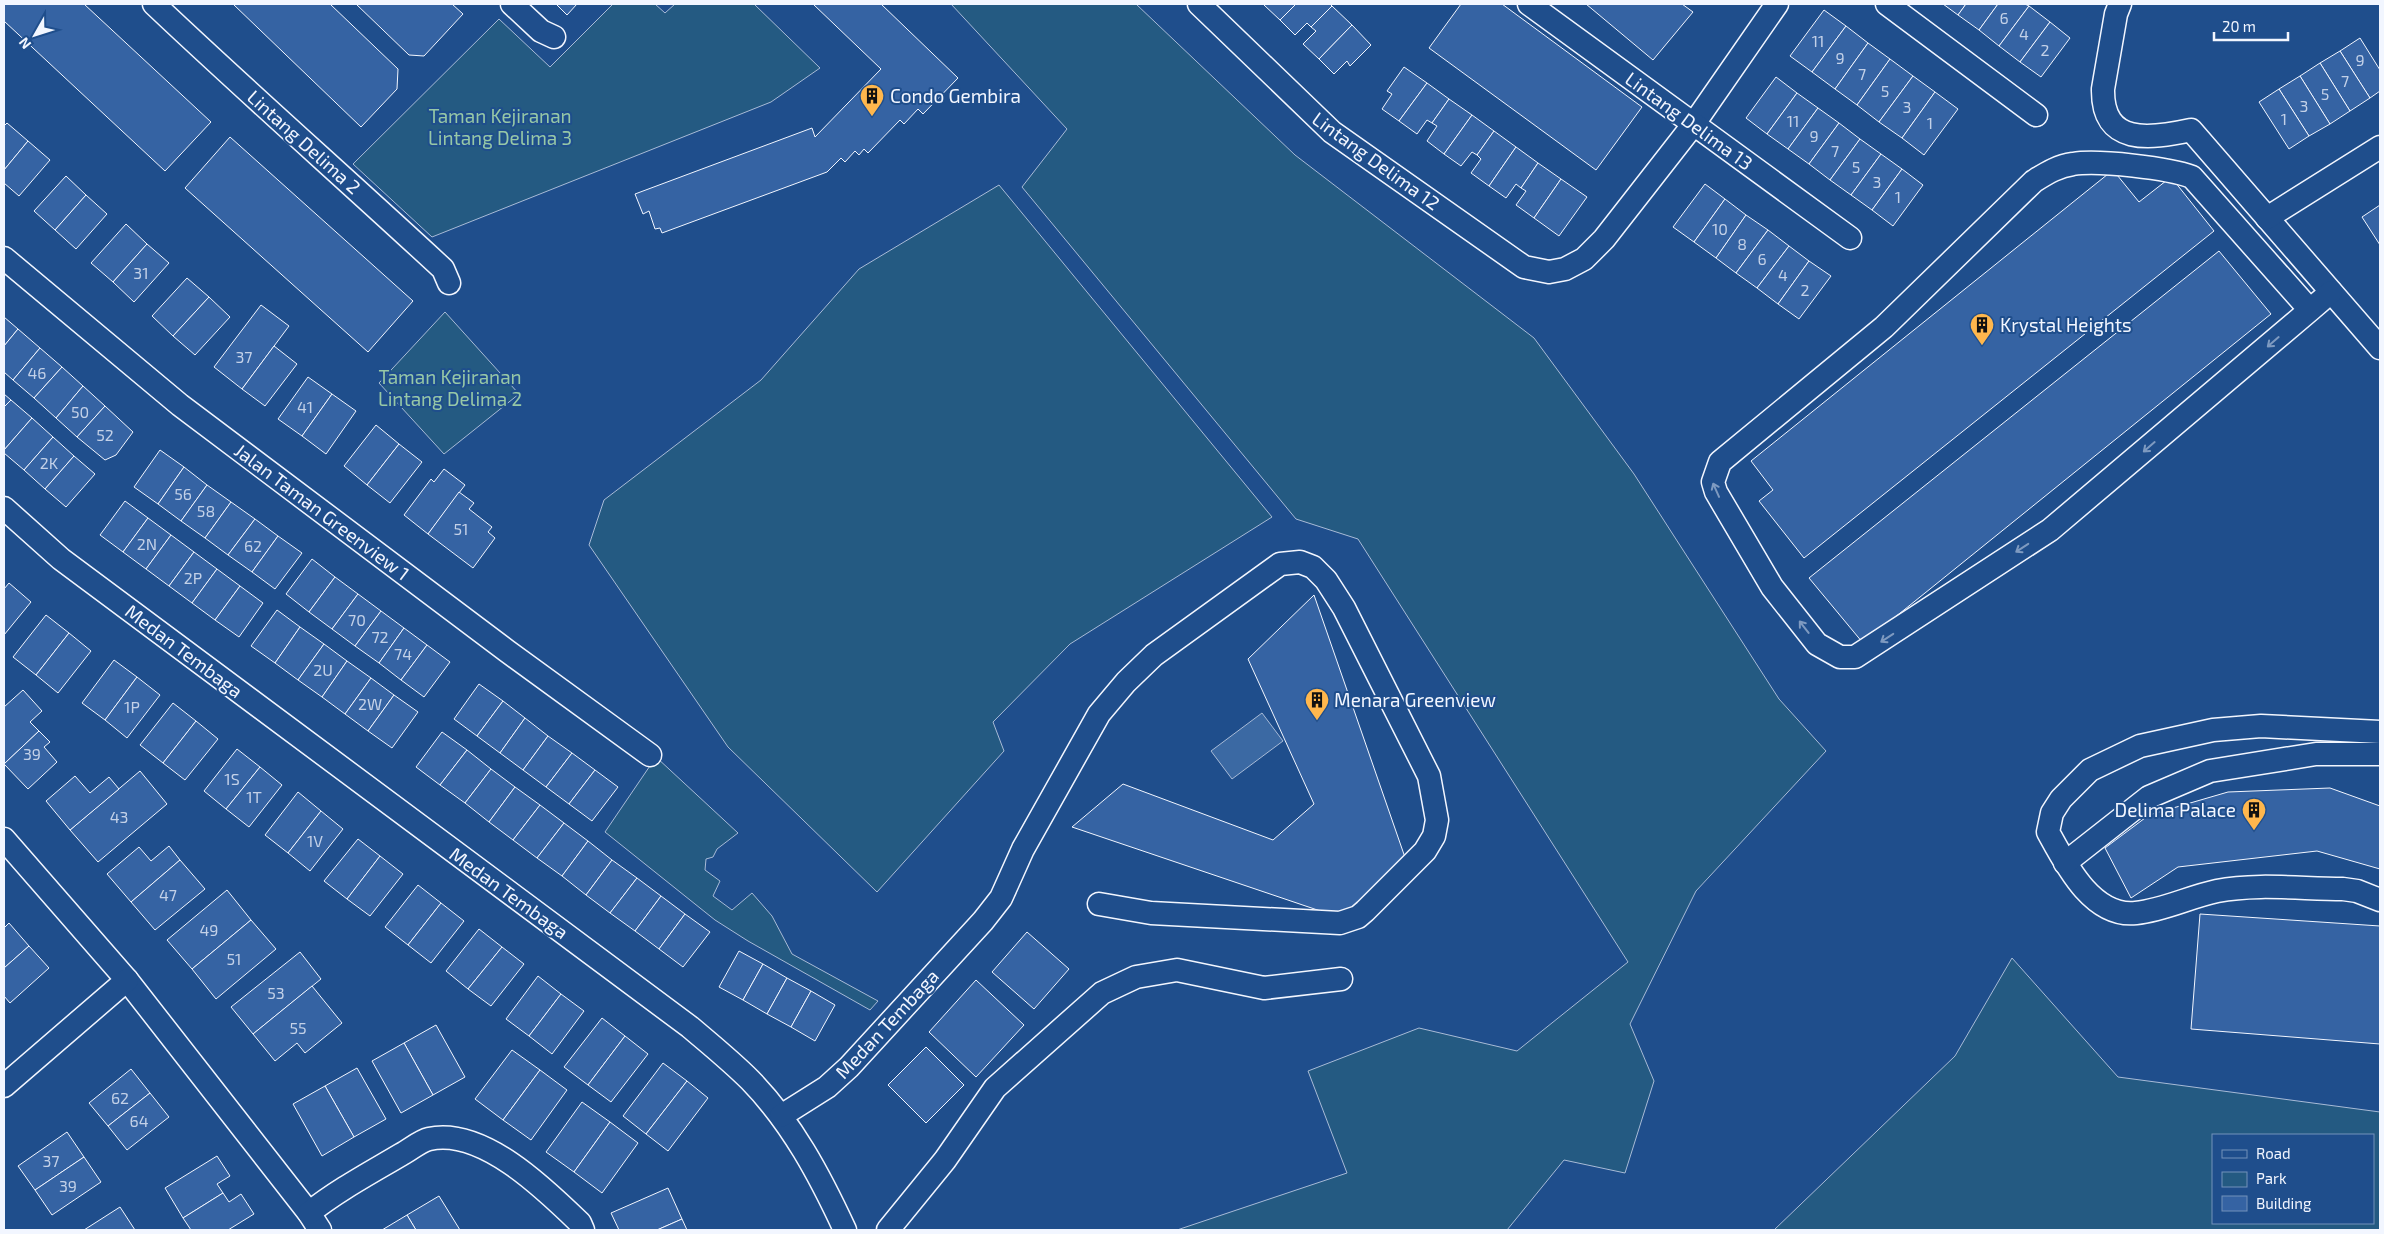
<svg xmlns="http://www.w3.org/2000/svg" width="2384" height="1234" font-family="'Exo 2',sans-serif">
<rect width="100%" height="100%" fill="#1f4e8c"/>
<g fill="#245a82" stroke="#a8bbd7" fill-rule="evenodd">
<polygon points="613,4 655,4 665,13 675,4 754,4 820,68 771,102 432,237 353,164 499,19 550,67"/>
<polygon points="951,4 1136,4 1295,155 1534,338 1634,474 1779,699 1826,751 1696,891 1630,1024 1654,1081 1625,1173 1564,1160 1507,1230 1177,1230 1347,1173 1308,1071 1419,1028 1517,1051 1628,962 1358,539 1296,519 1022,187 1067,129"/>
<polygon points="999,185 1272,517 1070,644 993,722 1004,751 877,892 728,747 589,545 604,500 761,380 859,269"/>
<polygon points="445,312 519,394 444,454 379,383"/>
<polygon points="656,757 738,833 717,849 713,857 706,859 705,870 720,881 713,896 732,910 752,893 772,916 792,954 878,1001 870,1010 748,941 715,920 605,832"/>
<path d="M2012,958L2118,1077L2380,1112V1230H1774L1955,1056ZM2373,1135V1223H2213V1135Z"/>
</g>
<polygon fill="#3b69a3" stroke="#a8bbd7" points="1262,713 1283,741 1232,779 1211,751"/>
<g fill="#3563a3" stroke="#f2f6ff">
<polygon points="4,4 84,4 211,122 165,171 4,21"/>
<polygon points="233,4 330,4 398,69 397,89 361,127"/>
<polygon points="356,4 452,4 463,14 424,56 409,55"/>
<polygon points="556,4 577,4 567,15"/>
<polygon points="813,4 881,4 958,78 923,114 918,109 904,124 900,120 868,153 864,149 859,155 855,151 845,162 841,158 827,172 662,233 660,228 655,229 649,211 643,214 635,194 812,128 815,137 881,69"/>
<polygon points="1265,4 1296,4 1280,20 1264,5"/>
<polygon points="1296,4 1330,4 1332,6 1311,27 1307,23 1295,35 1280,20"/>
<polygon points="1461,4 1502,4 1642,107 1596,170 1429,48"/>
<polygon points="1586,4 1682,4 1693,12 1653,60"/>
<polygon points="1943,4 1966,4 1958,15"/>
<polygon points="1966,4 1998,4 1979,30 1958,15"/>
<polygon points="1998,4 2025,4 2029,6 1999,46 1979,30"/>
<polygon points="1332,6 1352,25 1319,59 1303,44 1316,31 1311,27"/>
<polygon points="2029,6 2050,22 2020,62 1999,46"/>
<polygon points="1824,10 1846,26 1812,72 1790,56"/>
<polygon points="2050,22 2070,38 2041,77 2020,62"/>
<polygon points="1352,25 1371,45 1350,66 1347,61 1334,74 1319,59"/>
<polygon points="1846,26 1868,43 1835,89 1812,72"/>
<polygon points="2360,38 2380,70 2380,91 2370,98 2340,51"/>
<polygon points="1868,43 1890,59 1857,105 1835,89"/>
<polygon points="2340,51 2370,98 2350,111 2320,63"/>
<polygon points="1890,59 1913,76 1879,122 1857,105"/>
<polygon points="2320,63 2350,111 2330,124 2300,76"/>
<polygon points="1404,67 1427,83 1399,121 1382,109 1392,94 1387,91"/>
<polygon points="1913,76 1935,92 1902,138 1879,122"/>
<polygon points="2300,76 2330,124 2309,136 2279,89"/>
<polygon points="1776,77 1797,93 1767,134 1746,118"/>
<polygon points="1427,83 1449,99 1432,123 1427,120 1417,134 1399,121"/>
<polygon points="2279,89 2309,136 2289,149 2259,102"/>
<polygon points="1935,92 1958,109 1924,155 1902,138"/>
<polygon points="1797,93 1818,108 1788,149 1767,134"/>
<polygon points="1449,99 1472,115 1444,154 1427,141 1437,126 1432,123"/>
<polygon points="1818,108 1839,123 1809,164 1788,149"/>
<polygon points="1472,115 1494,131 1477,155 1472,152 1461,166 1444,154"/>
<polygon points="7,123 28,141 4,170 4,126"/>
<polygon points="1839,123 1860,139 1830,180 1809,164"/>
<polygon points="1494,131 1516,147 1489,186 1471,173 1481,159 1477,155"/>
<polygon points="230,137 413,301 368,352 185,188"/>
<polygon points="1860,139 1881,154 1851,195 1830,180"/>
<polygon points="28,141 50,160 19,196 4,183 4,170"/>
<polygon points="1516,147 1538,163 1521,188 1516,184 1506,198 1489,186"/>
<polygon points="1881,154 1902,169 1872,210 1851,195"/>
<polygon points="1538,163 1561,179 1534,218 1516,205 1526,191 1521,188"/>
<polygon points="1902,169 1923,185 1893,226 1872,210"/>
<polygon points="2113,170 2139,202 2171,177 2214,231 1804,558 1759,501 1773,490 1751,461"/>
<polygon points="66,176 86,195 55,230 34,211"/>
<polygon points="1561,179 1587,197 1559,236 1534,218"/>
<polygon points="1705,184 1725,199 1694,242 1673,227"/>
<polygon points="86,195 107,214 76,249 55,230"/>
<polygon points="1725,199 1746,215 1716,258 1694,242"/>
<polygon points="2380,205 2380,245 2362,217"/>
<polygon points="1746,215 1768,230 1736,273 1716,258"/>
<polygon points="126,224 147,244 113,282 91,263"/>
<polygon points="1768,230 1789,246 1757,288 1736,273"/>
<polygon points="147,244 169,263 134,302 113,282"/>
<polygon points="1789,246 1809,261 1778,304 1757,288"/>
<polygon points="2219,251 2271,314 1863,643 1809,578"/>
<polygon points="1809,261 1831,276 1799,319 1778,304"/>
<polygon points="187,278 209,297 173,336 152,316"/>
<polygon points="209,297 230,317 195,355 173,336"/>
<polygon points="261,305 289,326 242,389 214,367"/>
<polygon points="4,317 18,329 4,346"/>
<polygon points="18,329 40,348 13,380 4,372 4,346"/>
<polygon points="274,346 297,364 265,406 242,389"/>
<polygon points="40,348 62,367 34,398 13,380"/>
<polygon points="62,367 83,386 56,418 34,398"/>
<polygon points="308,377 332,394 302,436 278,419"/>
<polygon points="83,386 105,406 77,437 56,418"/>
<polygon points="4,394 11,400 4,407"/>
<polygon points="332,394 356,411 326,454 302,436"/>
<polygon points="11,400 32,418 4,450 4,407"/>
<polygon points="105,406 133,432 116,455 105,460 77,437"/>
<polygon points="32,418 53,437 24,470 4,453 4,450"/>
<polygon points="376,425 399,444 367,485 344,466"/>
<polygon points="53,437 74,456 45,489 24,470"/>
<polygon points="399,444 422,462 390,503 367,485"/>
<polygon points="160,450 184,467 158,504 134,487"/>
<polygon points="74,456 95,474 66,507 45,489"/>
<polygon points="184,467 207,485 181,521 158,504"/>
<polygon points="444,469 465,485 428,534 404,515 431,479 434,482"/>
<polygon points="207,485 231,502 205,538 181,521"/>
<polygon points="459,492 474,503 469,509 492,527 488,532 495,538 473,568 428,534"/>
<polygon points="125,501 148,518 123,552 100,535"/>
<polygon points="231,502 255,519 228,555 205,538"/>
<polygon points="148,518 171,535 146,569 123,552"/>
<polygon points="255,519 278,536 252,572 228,555"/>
<polygon points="171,535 194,552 169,586 146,569"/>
<polygon points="278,536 302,553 275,589 252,572"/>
<polygon points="194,552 217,569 192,603 169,586"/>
<polygon points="312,559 335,577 309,612 286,594"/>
<polygon points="217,569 240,586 215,620 192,603"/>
<polygon points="335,577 358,594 332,629 309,612"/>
<polygon points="9,583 31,602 4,635 4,589"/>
<polygon points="240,586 263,603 239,637 215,620"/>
<polygon points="358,594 381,611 355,646 332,629"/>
<polygon points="1314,595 1408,866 1347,920 1072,827 1123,784 1273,840 1314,804 1248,659"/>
<polygon points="277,610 300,627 275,663 251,646"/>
<polygon points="381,611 404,628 379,663 355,646"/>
<polygon points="46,615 69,633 36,675 13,657"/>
<polygon points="300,627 324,644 298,680 275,663"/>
<polygon points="404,628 427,645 401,680 379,663"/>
<polygon points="69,633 91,651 58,693 36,675"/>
<polygon points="324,644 347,661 322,697 298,680"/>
<polygon points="427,645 450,662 424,697 401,680"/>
<polygon points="114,660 137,677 105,720 82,703"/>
<polygon points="347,661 371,678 345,714 322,697"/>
<polygon points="137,677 160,695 127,738 105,720"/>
<polygon points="371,678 394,695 368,731 345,714"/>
<polygon points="479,684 503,701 477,736 454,719"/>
<polygon points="23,690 42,711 30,722 39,731 4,764 4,707"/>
<polygon points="394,695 418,712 392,748 368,731"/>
<polygon points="503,701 525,718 500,753 477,736"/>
<polygon points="173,703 196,721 163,763 140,745"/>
<polygon points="525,718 548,736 523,770 500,753"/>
<polygon points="196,721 218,739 185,780 163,763"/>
<polygon points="39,731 50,742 44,747 57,762 28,789 4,764"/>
<polygon points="442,732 467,750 440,785 416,767"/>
<polygon points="548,736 572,753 546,787 523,770"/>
<polygon points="237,749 260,767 226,809 204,791"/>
<polygon points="467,750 491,769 465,803 440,785"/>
<polygon points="572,753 595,770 569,804 546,787"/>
<polygon points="260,767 282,785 249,827 226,809"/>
<polygon points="491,769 515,787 489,822 465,803"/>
<polygon points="595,770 618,787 592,821 569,804"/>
<polygon points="140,771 167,804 98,862 70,830"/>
<polygon points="75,776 90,793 109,777 119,789 70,830 46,801"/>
<polygon points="515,787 540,805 513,840 489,822"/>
<polygon points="2330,788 2380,806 2380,869 2317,851 2178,867 2131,898 2105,848 2149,815 2228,792"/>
<polygon points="298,792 321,811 288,853 265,835"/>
<polygon points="540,805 564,823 537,858 513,840"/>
<polygon points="321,811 343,829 310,871 288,853"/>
<polygon points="564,823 588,841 562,876 537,858"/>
<polygon points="358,839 380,856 347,899 324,881"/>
<polygon points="588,841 612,860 586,895 562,876"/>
<polygon points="169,846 180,860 131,902 107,874 139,847 151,861"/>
<polygon points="380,856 403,874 370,916 347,899"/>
<polygon points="180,860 205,889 155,930 131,902"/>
<polygon points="612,860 637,878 610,913 586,895"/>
<polygon points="637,878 661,896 635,931 610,913"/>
<polygon points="418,885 441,903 408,945 385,927"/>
<polygon points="227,890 251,920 192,969 167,940"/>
<polygon points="661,896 685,914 659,949 635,931"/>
<polygon points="441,903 464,921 431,963 408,945"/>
<polygon points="685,914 710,932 683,967 659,949"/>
<polygon points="2200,914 2380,926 2380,1044 2191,1029"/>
<polygon points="251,920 276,949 216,999 192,969"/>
<polygon points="9,923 29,946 4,968 4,928"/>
<polygon points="479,929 502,947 468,989 446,971"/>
<polygon points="1027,932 1069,969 1034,1009 992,972"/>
<polygon points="29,946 49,968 10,1003 4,996 4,968"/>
<polygon points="502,947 524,964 491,1006 468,989"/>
<polygon points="739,951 763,964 743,1000 719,987"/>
<polygon points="300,952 321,979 253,1034 231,1007"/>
<polygon points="763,964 787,978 767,1014 743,1000"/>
<polygon points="538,976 561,994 529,1036 506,1019"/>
<polygon points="787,978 811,991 791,1027 767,1014"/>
<polygon points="976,980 1024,1025 976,1077 929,1032"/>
<polygon points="312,986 342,1023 305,1053 297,1043 275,1061 253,1034"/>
<polygon points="811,991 835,1005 815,1041 791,1027"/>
<polygon points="561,994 584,1011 552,1054 529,1036"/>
<polygon points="602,1018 625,1036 588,1085 564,1067"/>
<polygon points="436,1025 465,1077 433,1095 404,1043"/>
<polygon points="625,1036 648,1054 611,1102 588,1085"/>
<polygon points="404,1043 433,1095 401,1113 372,1061"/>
<polygon points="926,1047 964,1085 926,1123 888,1085"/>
<polygon points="512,1050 540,1070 503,1120 475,1099"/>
<polygon points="663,1063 687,1081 646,1134 623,1116"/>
<polygon points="357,1068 386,1119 354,1137 325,1086"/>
<polygon points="131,1069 150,1093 108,1126 89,1103"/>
<polygon points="540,1070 567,1090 531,1140 503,1120"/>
<polygon points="687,1081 708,1098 668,1151 646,1134"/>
<polygon points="325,1086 354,1137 322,1156 293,1104"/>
<polygon points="150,1093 169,1117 127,1150 108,1126"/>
<polygon points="582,1102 610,1122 574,1172 546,1152"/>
<polygon points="610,1122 638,1143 602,1193 574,1172"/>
<polygon points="67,1132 84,1157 35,1190 18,1166"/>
<polygon points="217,1156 230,1176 217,1184 223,1193 183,1218 165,1188"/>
<polygon points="84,1157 101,1182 52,1215 35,1190"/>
<polygon points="668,1188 682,1219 657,1230 619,1230 611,1213"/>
<polygon points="223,1193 229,1202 241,1194 254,1214 228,1230 191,1230 183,1218"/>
<polygon points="439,1196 460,1230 416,1230 407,1215"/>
<polygon points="120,1207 135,1230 84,1230"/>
<polygon points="407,1215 416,1230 382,1230"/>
<polygon points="682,1219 687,1230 657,1230"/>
</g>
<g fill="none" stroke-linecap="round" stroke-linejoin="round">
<defs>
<g id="street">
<path d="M154,4C249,94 347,180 443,269L449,283"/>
<polyline points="512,4 541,31 554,37"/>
<polyline points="1199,4 1332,132 1524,267 1549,272 1565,269 1584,259 1604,239 1693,125 1777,4"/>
<polyline points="1529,4 1850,238"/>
<polyline points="1887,4 2036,115"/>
<path d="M2120,4L2116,14L2103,89C2102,146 2150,139 2191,130L2380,348"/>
<polyline points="2267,218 2380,147"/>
<polyline points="4,258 180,405 507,651 650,755"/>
<path d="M2310,310L2192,177C2169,168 2098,160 2073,164C2058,166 2047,173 2034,181L1884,327L1720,462L1713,482L1716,492L1772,587L1817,644L1840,657H1855L2050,530L2310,310L2331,292"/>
<path d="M4,508L61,559L690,1027C710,1044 731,1061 750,1080C792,1123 820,1176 845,1230"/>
<path d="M2380,732L2261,726L2213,730L2140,746L2090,770L2061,799L2052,813L2048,832C2065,863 2092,918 2136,913C2164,910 2189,897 2217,891C2257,883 2302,889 2343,889L2357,891L2380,900"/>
<polyline points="4,839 127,980 309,1213 320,1230"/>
<polyline points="2065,863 2149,797 2210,771 2316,754 2380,754"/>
<polyline points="4,1086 127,980"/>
<polyline points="781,1116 827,1087 849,1067 983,921 1001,898 1023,849 1099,714 1126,682 1154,655 1280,564 1300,562 1313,567 1326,580 1344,608 1429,776 1437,820 1434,836 1425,851 1365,911 1358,917 1340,923 1151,913 1099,904"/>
<path d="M309,1213C338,1190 370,1173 402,1154C410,1150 420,1141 429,1139C482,1127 545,1189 580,1223L583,1230"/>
<polyline points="888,1230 945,1160 995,1088 1102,993 1136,977 1177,970 1264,988 1341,979"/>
</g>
</defs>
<use href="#street" stroke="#f2f6ff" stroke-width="25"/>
<use href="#street" stroke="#1f4e8c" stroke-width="22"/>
</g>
<defs><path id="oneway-shaft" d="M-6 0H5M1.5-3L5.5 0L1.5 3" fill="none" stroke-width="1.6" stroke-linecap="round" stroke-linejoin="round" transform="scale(1.25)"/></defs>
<g stroke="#7e9ac0">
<use href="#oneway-shaft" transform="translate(2273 342) rotate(139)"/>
<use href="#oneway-shaft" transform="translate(2149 447) rotate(139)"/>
<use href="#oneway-shaft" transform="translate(1716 490) rotate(-114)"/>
<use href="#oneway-shaft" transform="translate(2022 548) rotate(147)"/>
<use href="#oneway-shaft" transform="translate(1804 627) rotate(-128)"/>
<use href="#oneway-shaft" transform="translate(1887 638) rotate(147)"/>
</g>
<defs>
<symbol id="building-pin" viewBox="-11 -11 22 30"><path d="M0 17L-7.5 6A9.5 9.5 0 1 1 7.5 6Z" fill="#ffb74d" stroke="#1f4e8c"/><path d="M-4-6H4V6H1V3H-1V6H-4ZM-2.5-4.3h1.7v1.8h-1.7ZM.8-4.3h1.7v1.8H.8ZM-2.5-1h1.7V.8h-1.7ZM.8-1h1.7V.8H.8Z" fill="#111"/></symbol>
</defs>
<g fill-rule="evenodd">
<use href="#building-pin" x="858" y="82" width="28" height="38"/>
<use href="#building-pin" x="1968" y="311" width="28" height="38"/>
<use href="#building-pin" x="1303" y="686" width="28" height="38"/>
<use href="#building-pin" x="2240" y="796" width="28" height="38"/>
</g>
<g text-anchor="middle" stroke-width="4" stroke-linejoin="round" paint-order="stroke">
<g font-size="16" fill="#c3d1e8">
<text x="2004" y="24">6</text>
<text x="2024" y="40">4</text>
<text x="1818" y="47">11</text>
<text x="2045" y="56">2</text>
<text x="1840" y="64">9</text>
<text x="2360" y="66">9</text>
<text x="1862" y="80">7</text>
<text x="2345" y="87">7</text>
<text x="1885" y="97">5</text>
<text x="2325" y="100">5</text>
<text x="2304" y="112">3</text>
<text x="1907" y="113">3</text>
<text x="2284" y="125">1</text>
<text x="1793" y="127">11</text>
<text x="1930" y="129">1</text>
<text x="1814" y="142">9</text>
<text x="1835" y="157">7</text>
<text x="1856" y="173">5</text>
<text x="1877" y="188">3</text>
<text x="1898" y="203">1</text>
<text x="1720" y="235">10</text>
<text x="1742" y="250">8</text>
<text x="1762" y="265">6</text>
<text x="141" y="279">31</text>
<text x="1783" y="281">4</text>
<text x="1805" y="296">2</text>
<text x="244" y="363">37</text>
<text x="37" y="379">46</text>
<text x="305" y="413">41</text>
<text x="80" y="418">50</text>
<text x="105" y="441">52</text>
<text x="49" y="469">2K</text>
<text x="183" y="500">56</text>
<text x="206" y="517">58</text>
<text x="461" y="535">51</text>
<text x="147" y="550">2N</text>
<text x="253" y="552">62</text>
<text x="193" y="584">2P</text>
<text x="357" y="626">70</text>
<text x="380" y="643">72</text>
<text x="403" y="660">74</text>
<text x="323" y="676">2U</text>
<text x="370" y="710">2W</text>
<text x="132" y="713">1P</text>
<text x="32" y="760">39</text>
<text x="232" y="785">1S</text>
<text x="254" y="803">1T</text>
<text x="119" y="823">43</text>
<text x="315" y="847">1V</text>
<text x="168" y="901">47</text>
<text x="209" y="936">49</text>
<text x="234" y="965">51</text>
<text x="276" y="999">53</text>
<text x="298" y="1034">55</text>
<text x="120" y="1104">62</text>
<text x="139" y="1127">64</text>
<text x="51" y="1167">37</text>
<text x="68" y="1192">39</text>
</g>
<g font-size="19" fill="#f2f6ff" stroke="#1f4e8c" text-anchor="start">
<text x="890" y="103">Condo Gembira</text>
<text x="2000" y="332">Krystal Heights</text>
<text x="1334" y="707">Menara Greenview</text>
<text x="2236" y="817" text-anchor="end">Delima Palace</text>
</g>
<g font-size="19" fill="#97c8a6" stroke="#1f4e8c">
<text x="500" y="123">Taman Kejiranan<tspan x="500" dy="22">Lintang Delima 3</tspan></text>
<text x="450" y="384">Taman Kejiranan<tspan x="450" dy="22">Lintang Delima 2</tspan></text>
</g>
<g font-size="19" fill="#f2f6ff" stroke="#1f4e8c">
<text transform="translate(1689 121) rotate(36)" y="7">Lintang Delima 13</text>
<text transform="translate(304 142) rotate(42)" y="7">Lintang Delima 2</text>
<text transform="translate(1376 161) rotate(36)" y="7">Lintang Delima 12</text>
<text transform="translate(322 512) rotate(37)" y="7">Jalan Taman Greenview 1</text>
<text transform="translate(184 651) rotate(37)" y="7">Medan Tembaga</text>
<text transform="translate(509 893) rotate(36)" y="7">Medan Tembaga</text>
<text transform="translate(887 1024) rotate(-47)" y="7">Medan Tembaga</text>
</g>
</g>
<rect width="2384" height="1234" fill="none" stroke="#f2f6ff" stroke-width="10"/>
<rect x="2212" y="1134" width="162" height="90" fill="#1f4e8c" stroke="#7391ba"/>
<rect x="2222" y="1150" width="25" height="8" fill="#1f4e8c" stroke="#7391ba"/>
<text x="2256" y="1159" font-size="15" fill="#f2f6ff">Road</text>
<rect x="2222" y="1172" width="25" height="15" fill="#245a82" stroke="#7391ba"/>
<text x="2256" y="1184" font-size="15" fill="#f2f6ff">Park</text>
<rect x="2222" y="1196" width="25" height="15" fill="#3563a3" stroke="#7391ba"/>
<text x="2256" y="1209" font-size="15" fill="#f2f6ff">Building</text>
<g transform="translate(35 35) rotate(231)" stroke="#1f4e8c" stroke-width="4" paint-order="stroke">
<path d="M0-4L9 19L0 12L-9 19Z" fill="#f2f6ff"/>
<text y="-8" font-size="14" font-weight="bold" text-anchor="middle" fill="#f2f6ff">N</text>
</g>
<path d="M2214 32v8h74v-8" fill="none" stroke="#f2f6ff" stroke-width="2.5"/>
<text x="2222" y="32" font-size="15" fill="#f2f6ff" stroke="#1f4e8c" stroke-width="4" paint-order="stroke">20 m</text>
</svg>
